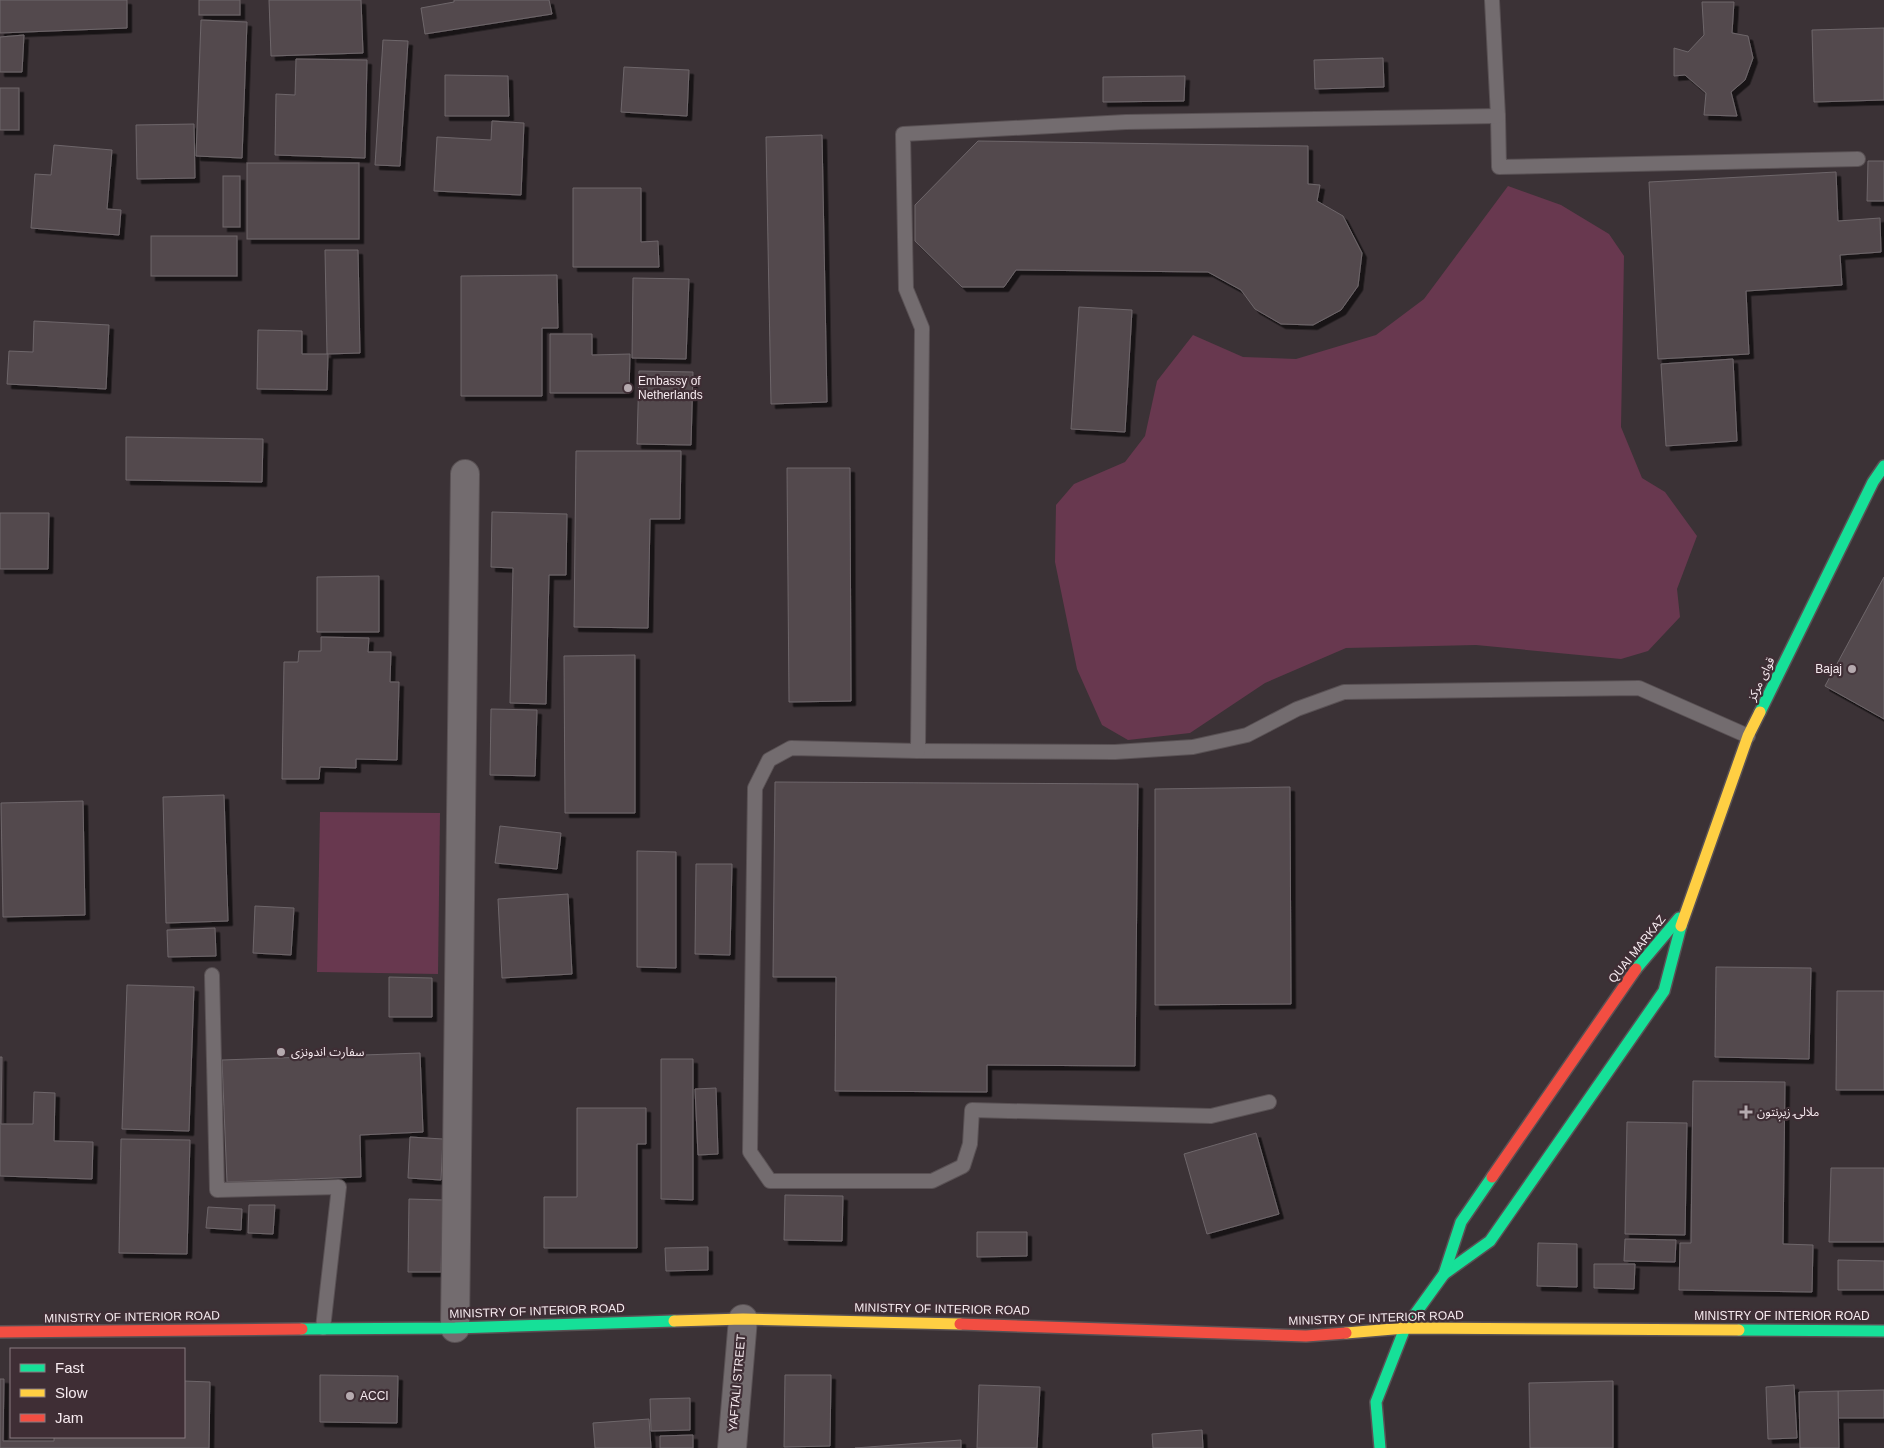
<svg xmlns="http://www.w3.org/2000/svg" width="1884" height="1448" font-family="Helvetica,'Noto Sans Arabic',sans-serif">
<defs>
<filter id="shadow"><feDropShadow dx="4.5" dy="4.5" stdDeviation="0" flood-color="#0009"/></filter>
</defs>
<rect width="100%" height="100%" fill="#3b3236"/>
<g fill="#68384f">
<polygon points="1508,186 1561,205 1609,234 1624,256 1621,427 1642,478 1665,492 1697,536 1677,589 1680,617 1648,651 1621,659 1476,645 1346,648 1265,683 1190,733 1128,740 1102,725 1077,669 1055,562 1056,505 1074,484 1125,462 1145,436 1157,381 1193,335 1243,357 1296,359 1376,335 1424,299"/>
<polygon points="320,812 440,813 438,974 317,972"/>
</g>
<g fill="#534a4e" stroke="#6e666a" filter="url(#shadow)">
<polygon points="0,0 127,0 127,28 0,33"/>
<rect x="199" y="0" width="41" height="15"/>
<polygon points="269,0 361,0 363,53 271,56"/>
<polygon points="454,0 549,0 552,14 425,34 421,8 454,2"/>
<polygon points="1702,2 1734,2 1732,33 1748,36 1753,58 1745,80 1731,92 1737,116 1704,115 1706,93 1685,75 1674,76 1674,48 1688,52 1704,35"/>
<polygon points="201,20 247,22 242,158 196,156"/>
<polygon points="1884,28 1884,100 1814,102 1812,30"/>
<polygon points="24,35 22,72 0,72 0,37"/>
<polygon points="383,40 408,41 400,166 375,165"/>
<polygon points="1383,58 1384,87 1315,89 1314,60"/>
<polygon points="296,59 367,60 365,158 275,155 276,94 295,95"/>
<polygon points="624,67 689,70 687,116 621,112"/>
<polygon points="445,75 508,76 509,116 445,116"/>
<polygon points="1185,76 1184,101 1103,102 1103,77"/>
<rect x="0" y="88" width="19" height="42"/>
<polygon points="492,121 524,123 521,195 434,191 437,137 491,140"/>
<polygon points="194,124 195,178 137,179 136,125"/>
<polygon points="822,135 827,402 771,404 766,137"/>
<polygon points="978,141 1308,146 1308,184 1320,185 1317,201 1343,216 1362,253 1358,286 1341,310 1313,325 1281,324 1255,309 1241,290 1208,272 1016,270 1004,287 962,287 915,241 915,205"/>
<polygon points="54,145 112,150 107,209 121,210 119,235 31,228 35,174 51,175"/>
<polygon points="1868,161 1884,161 1884,201 1867,201"/>
<rect x="247" y="163" width="112" height="76"/>
<polygon points="1836,172 1838,221 1880,218 1881,252 1840,255 1842,285 1746,291 1749,354 1658,359 1649,182"/>
<rect x="223" y="176" width="17" height="51"/>
<polygon points="573,188 641,188 641,242 658,241 659,267 573,267"/>
<rect x="151" y="236" width="86" height="40"/>
<polygon points="325,250 358,250 360,353 327,354"/>
<polygon points="557,275 558,328 542,328 542,396 461,396 461,276"/>
<polygon points="633,278 689,279 686,359 632,358"/>
<polygon points="1079,307 1132,310 1125,432 1071,429"/>
<polygon points="34,321 109,325 106,389 7,384 9,351 33,352"/>
<polygon points="258,330 302,331 302,354 328,354 327,390 257,389"/>
<polygon points="550,334 592,334 592,355 630,354 629,393 550,393"/>
<polygon points="1733,359 1737,441 1666,446 1661,364"/>
<polygon points="639,371 693,372 691,445 637,444"/>
<polygon points="126,437 263,439 262,482 126,480"/>
<polygon points="576,451 681,451 680,519 650,519 648,628 574,627"/>
<polygon points="787,468 850,468 851,701 789,702"/>
<polygon points="492,512 567,514 566,575 549,575 546,704 510,703 513,568 491,567"/>
<polygon points="0,513 49,513 48,569 0,569"/>
<polygon points="379,576 379,632 317,632 317,577"/>
<polygon points="1884,577 1884,719 1825,686"/>
<polygon points="321,637 369,638 368,652 391,652 390,682 399,682 397,760 356,759 356,768 320,767 319,779 282,779 284,662 298,662 299,651 321,651"/>
<polygon points="635,655 635,813 565,813 564,656"/>
<polygon points="491,709 537,710 535,776 490,775"/>
<polygon points="775,782 1138,784 1135,1066 987,1065 987,1092 835,1091 836,977 773,977"/>
<polygon points="1290,787 1291,1004 1155,1005 1155,789"/>
<polygon points="224,795 228,921 166,923 163,797"/>
<polygon points="83,801 85,915 3,917 1,803"/>
<polygon points="500,826 561,833 557,869 495,863"/>
<polygon points="637,851 676,852 676,968 637,967"/>
<polygon points="696,864 732,864 730,955 695,954"/>
<polygon points="568,894 572,974 502,978 498,899"/>
<polygon points="255,906 294,908 291,955 253,953"/>
<polygon points="215,928 216,956 168,957 167,930"/>
<polygon points="1716,967 1811,968 1809,1059 1715,1057"/>
<polygon points="389,977 432,978 432,1017 389,1017"/>
<polygon points="127,985 194,987 189,1131 122,1129"/>
<polygon points="1837,991 1884,991 1884,1090 1836,1090"/>
<polygon points="420,1053 423,1132 360,1135 361,1177 227,1182 222,1060"/>
<polygon points="0,1057 2,1057 1,1124 33,1124 34,1092 55,1093 54,1141 93,1142 92,1179 0,1176"/>
<polygon points="661,1059 693,1059 693,1200 661,1199"/>
<polygon points="1693,1081 1785,1082 1783,1244 1813,1245 1812,1292 1679,1290 1680,1243 1691,1243"/>
<polygon points="716,1088 718,1154 698,1155 695,1089"/>
<polygon points="577,1108 646,1108 646,1144 637,1144 637,1248 544,1248 544,1197 577,1197"/>
<polygon points="1627,1122 1687,1123 1685,1235 1625,1234"/>
<polygon points="1256,1133 1279,1214 1207,1234 1184,1154"/>
<polygon points="410,1137 443,1139 441,1180 408,1178"/>
<polygon points="121,1139 190,1140 187,1254 119,1253"/>
<polygon points="1831,1168 1884,1168 1884,1242 1829,1242"/>
<polygon points="785,1195 843,1196 842,1241 784,1240"/>
<polygon points="409,1199 443,1200 441,1272 408,1272"/>
<polygon points="249,1205 275,1205 273,1234 248,1233"/>
<polygon points="208,1207 242,1209 241,1230 206,1228"/>
<polygon points="977,1232 1027,1232 1027,1256 977,1257"/>
<polygon points="1625,1239 1676,1240 1675,1262 1624,1261"/>
<polygon points="1538,1243 1577,1244 1577,1287 1537,1286"/>
<polygon points="708,1247 708,1270 666,1271 665,1248"/>
<polygon points="1838,1260 1884,1261 1884,1290 1838,1290"/>
<polygon points="1594,1264 1635,1264 1634,1289 1594,1288"/>
<polygon points="320,1375 398,1376 397,1423 320,1422"/>
<polygon points="785,1375 831,1375 830,1446 784,1447"/>
<polygon points="0,1379 4,1379 3,1441 54,1441 54,1437 184,1437 184,1381 210,1382 209,1448 0,1448"/>
<polygon points="1613,1381 1613,1448 1530,1448 1529,1383"/>
<polygon points="979,1385 1040,1387 1037,1448 977,1448"/>
<polygon points="1794,1385 1797,1438 1768,1439 1766,1387"/>
<polygon points="1884,1390 1884,1418 1838,1418 1838,1391"/>
<polygon points="1838,1391 1839,1448 1800,1448 1799,1392"/>
<polygon points="690,1398 690,1430 651,1431 650,1399"/>
<polygon points="649,1419 651,1448 595,1448 593,1423"/>
<polygon points="1202,1430 1203,1448 1153,1448 1152,1434"/>
<polygon points="693,1435 693,1448 660,1448 660,1436"/>
<polygon points="961,1440 961,1448 855,1448"/>
</g>
<g fill="none" stroke-linecap="round" stroke-linejoin="round">
<defs>
<g id="lane">
<polyline points="1492,0 1498,116 1499,167 1858,159"/>
<polyline points="918,751 1115,752 1193,747 1247,735 1297,709 1344,692 1639,688 1748,736"/>
<polyline points="212,975 217,1190 339,1187 323,1328"/>
<polyline points="1269,1102 1211,1116 972,1110 970,1144 963,1166 932,1181 770,1181 750,1152 755,788 769,760 791,748 918,751 922,328 906,289 903,134 1126,122 1498,116"/>
</g>
<g id="street">
<polyline points="455,1328 465,474"/>
<polyline points="732,1448 743,1319"/>
</g>
<g id="fast">
<polyline points="1760,712 1873,482 1884,466"/>
<polyline points="1636,969 1679,918"/>
<polyline points="1444,1274 1490,1241 1664,991 1681,926"/>
<polyline points="302,1329 455,1328 674,1321"/>
<polyline points="1739,1330 1884,1331"/>
<polyline points="1380,1448 1376,1402 1405,1328 1444,1274 1461,1222 1492,1177"/>
</g>
<g id="slow">
<polyline points="1681,926 1748,736 1760,712"/>
<polyline points="674,1321 743,1319 960,1324"/>
<polyline points="1346,1333 1405,1328 1739,1330"/>
</g>
<g id="jam">
<polyline points="1492,1177 1636,969"/>
<polyline points="960,1324 1306,1336 1346,1333"/>
<polyline points="0,1332 302,1329"/>
</g>
</defs>
<use href="#lane" stroke="#595154" stroke-width="16"/>
<use href="#street" stroke="#595154" stroke-width="30"/>
<use href="#fast" stroke="#595154" stroke-width="14"/>
<use href="#slow" stroke="#595154" stroke-width="14"/>
<use href="#jam" stroke="#595154" stroke-width="14"/>
<use href="#lane" stroke="#736c6f" stroke-width="14"/>
<use href="#street" stroke="#736c6f" stroke-width="28"/>
<use href="#fast" stroke="#16e098" stroke-width="11"/>
<use href="#slow" stroke="#ffcf43" stroke-width="11"/>
<use href="#jam" stroke="#f24e42" stroke-width="11"/>
</g>
<g fill="#b5aaaf" stroke="#3f2e35" stroke-width="2">
<circle cx="628" cy="388" r="5"/>
<circle cx="1852" cy="669" r="5"/>
<circle cx="281" cy="1052" r="5"/>
<path d="M1743.5 1104.5h5v5h5v5h-5v5h-5v-5h-5v-5h5z"/>
<circle cx="350" cy="1396" r="5"/>
</g>
<g text-anchor="middle" stroke-width="4.5" stroke-linejoin="round" paint-order="stroke">
<g font-size="12" fill="#f7ebf0" stroke="#3f2e35" text-anchor="start">
<text x="638" y="385">Embassy of<tspan x="638" dy="14">Netherlands</tspan></text>
<text x="1842" y="673" text-anchor="end">Bajaj</text>
<text x="291" y="1056">سفارت اندونزی</text>
<text x="1757" y="1116">ملالۍ زیږنتون</text>
<text x="360" y="1400">ACCI</text>
</g>
<g font-size="12" fill="#f7ebf0" stroke="#3f2e35">
<text transform="translate(1761 679) rotate(-64)" y="4">قوای مرکز</text>
<text transform="translate(1637 949) rotate(-51)" y="4">QUAI MARKAZ</text>
<text transform="translate(942 1309) rotate(1)" y="4">MINISTRY OF INTERIOR ROAD</text>
<text transform="translate(537 1311) rotate(-2)" y="4">MINISTRY OF INTERIOR ROAD</text>
<text x="1782" y="1320">MINISTRY OF INTERIOR ROAD</text>
<text transform="translate(132 1317) rotate(-1)" y="4">MINISTRY OF INTERIOR ROAD</text>
<text transform="translate(1376 1318) rotate(-2)" y="4">MINISTRY OF INTERIOR ROAD</text>
<text transform="translate(737 1383) rotate(-85)" y="4">YAFTALI STREET</text>
</g>
</g>
<rect x="10" y="1348" width="175" height="90" fill="#3f2e35" stroke="#897a80"/>
<rect x="20" y="1364" width="25" height="8" fill="#16e098" stroke="#897a80"/>
<text x="55" y="1373" font-size="15" fill="#f7ebf0">Fast</text>
<rect x="20" y="1389" width="25" height="8" fill="#ffcf43" stroke="#897a80"/>
<text x="55" y="1398" font-size="15" fill="#f7ebf0">Slow</text>
<rect x="20" y="1414" width="25" height="8" fill="#f24e42" stroke="#897a80"/>
<text x="55" y="1423" font-size="15" fill="#f7ebf0">Jam</text>
</svg>
